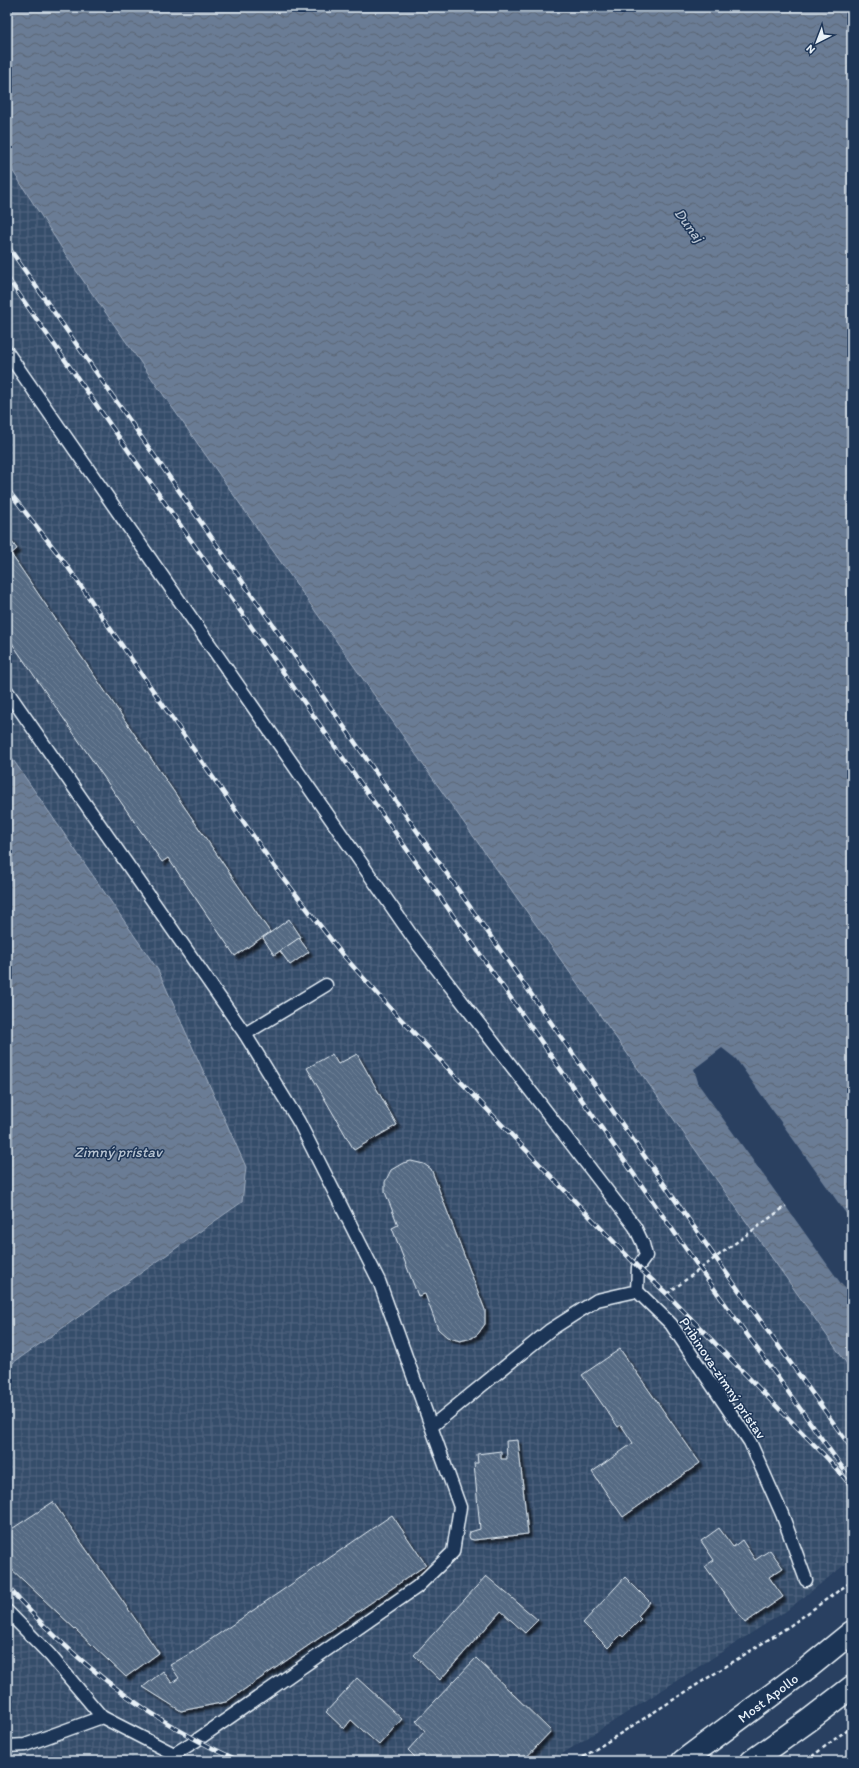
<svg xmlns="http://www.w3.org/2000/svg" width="859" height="1768" font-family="Itim,sans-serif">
<defs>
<pattern id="industrial-grid" width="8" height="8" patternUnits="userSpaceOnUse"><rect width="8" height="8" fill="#364d6b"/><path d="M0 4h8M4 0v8" fill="none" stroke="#536781"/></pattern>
<pattern id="water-waves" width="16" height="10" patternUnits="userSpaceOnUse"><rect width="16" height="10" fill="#6b7c95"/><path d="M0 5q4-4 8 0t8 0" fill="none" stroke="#5a6573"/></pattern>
<pattern id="building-back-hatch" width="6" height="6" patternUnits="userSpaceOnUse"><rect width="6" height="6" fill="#556a83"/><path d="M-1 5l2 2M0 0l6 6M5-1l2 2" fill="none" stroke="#6d8095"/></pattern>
<filter id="shadow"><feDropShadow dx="3.5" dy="3.5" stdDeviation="1" flood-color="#0009"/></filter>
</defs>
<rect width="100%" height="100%" fill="#294061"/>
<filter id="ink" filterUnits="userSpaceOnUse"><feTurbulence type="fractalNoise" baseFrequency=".025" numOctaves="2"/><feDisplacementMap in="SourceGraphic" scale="8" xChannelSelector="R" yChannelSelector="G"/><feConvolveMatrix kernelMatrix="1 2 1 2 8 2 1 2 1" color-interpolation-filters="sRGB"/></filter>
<g filter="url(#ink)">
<polygon fill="url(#industrial-grid)" points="7,162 75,269 476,840 852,1371 852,1559 786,1611 551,1761 7,1761 7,1367 242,1202 158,970 7,751"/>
<g fill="url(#water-waves)" stroke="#9dabbd">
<polygon points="7,7 852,7 852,1371 476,840 75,269 7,162"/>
<polygon points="7,751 158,970 246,1167 242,1202 7,1367"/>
</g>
<polygon fill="#294061" points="722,1048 736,1059 852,1222 852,1294 842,1285 699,1085 694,1069"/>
<g fill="url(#building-back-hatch)" stroke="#e8f1f8" filter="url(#shadow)">
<polygon points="7,535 17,549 11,554 270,932 235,956 168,858 162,862 7,636"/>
<polygon points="289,919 301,937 274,955 263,938"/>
<polygon points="299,938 309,952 290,965 280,951"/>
<polygon points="332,1054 338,1064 357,1054 397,1125 354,1150 307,1068"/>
<polygon points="411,1161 424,1164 431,1169 433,1174 485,1310 485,1324 478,1334 472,1338 460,1341 453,1339 447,1337 438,1329 425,1294 418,1296 392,1228 398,1225 385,1192 385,1182 391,1170 403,1163"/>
<polygon points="620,1349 700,1463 623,1517 592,1472 633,1443 621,1425 618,1427 582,1375"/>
<polygon points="518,1440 528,1534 474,1540 470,1539 469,1536 470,1532 480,1529 474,1463 478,1463 477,1454 501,1451 501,1459 507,1459 506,1441"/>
<polygon points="53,1502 159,1653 126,1677 7,1565 7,1532"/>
<polygon points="392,1515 426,1565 226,1702 181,1711 143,1687 163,1671 172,1683 179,1678 170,1665 191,1653"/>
<polygon points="719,1528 733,1547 742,1540 755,1560 770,1550 783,1568 769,1577 783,1597 745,1623 705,1566 714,1560 701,1541"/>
<polygon points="486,1576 538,1620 525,1633 501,1611 440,1680 414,1655"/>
<polygon points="625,1577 650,1602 638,1616 641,1619 623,1637 621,1635 608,1648 583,1623"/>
<polygon points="476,1658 551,1731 523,1761 419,1761 408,1750 425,1731 416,1721"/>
<polygon points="357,1678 402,1719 379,1745 351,1720 344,1729 326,1712"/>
</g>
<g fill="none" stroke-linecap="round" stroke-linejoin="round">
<defs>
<g id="service">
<polyline points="7,352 414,939 635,1227 643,1244 646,1256 638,1267 637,1291 597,1300 550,1330 432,1426"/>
<polyline points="7,691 245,1034 299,1122 379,1281 460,1507 453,1552 417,1587 197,1740 174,1754"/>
<polyline points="245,1034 326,985"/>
<polyline points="637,1291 671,1324 750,1442 782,1514 806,1580"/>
<polyline points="7,1611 50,1655 102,1717"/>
<polyline points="7,1746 25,1745 102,1717 174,1754 175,1761"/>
</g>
<g id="primary">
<polyline points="683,1761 809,1667 852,1632"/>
<polyline points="752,1761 808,1721 852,1687"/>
</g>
</defs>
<use href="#service" stroke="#e8f1f8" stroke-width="15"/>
<use href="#primary" stroke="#e8f1f8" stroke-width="25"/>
<g stroke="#e8f1f8" stroke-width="2.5" stroke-dasharray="4 3" stroke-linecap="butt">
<polyline points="667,1294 700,1269 786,1206"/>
<polyline points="577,1761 791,1625 852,1581"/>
<polyline points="806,1761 852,1726"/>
</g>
<use href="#service" stroke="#1d3557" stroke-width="12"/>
<use href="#primary" stroke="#1d3557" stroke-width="22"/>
<defs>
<g id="rail">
<polyline points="7,245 715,1257 852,1449"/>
<polyline points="7,277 700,1269 852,1481"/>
<polyline points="7,489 63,560 274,866 342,954 394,1012 638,1267 667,1294 828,1459 852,1487"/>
<path d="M7,1586C73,1661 148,1721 240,1761"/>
</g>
</defs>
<use href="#rail" stroke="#e8f1f8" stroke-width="4.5"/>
<use href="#rail" stroke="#1d3557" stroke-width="3" stroke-dasharray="9" stroke-linecap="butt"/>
</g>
</g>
<g text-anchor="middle" stroke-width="3" stroke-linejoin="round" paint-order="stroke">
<g font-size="14" fill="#e8f1f8" stroke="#1d3557">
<text transform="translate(723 1378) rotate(56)" y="5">Pribinova-zimný prístav</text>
<text transform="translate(768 1698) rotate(-37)" y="5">Most Apollo</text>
</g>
<g font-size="15" font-style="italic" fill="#b6c2d0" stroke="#1d3557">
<text transform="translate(689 225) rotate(53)" y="5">Dunaj</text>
<text x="118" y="1157">Zimný prístav</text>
</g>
</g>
<rect width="859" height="1768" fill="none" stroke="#1d3557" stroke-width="24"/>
<rect x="12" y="12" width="835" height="1744" fill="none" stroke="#e8f1f8" stroke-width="1.5" filter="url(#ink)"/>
<g transform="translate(817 42) rotate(222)" stroke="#1d3557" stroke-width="3" paint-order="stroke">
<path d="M0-3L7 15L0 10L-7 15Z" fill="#e8f1f8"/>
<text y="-6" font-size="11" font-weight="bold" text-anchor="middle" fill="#e8f1f8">N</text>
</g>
</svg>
